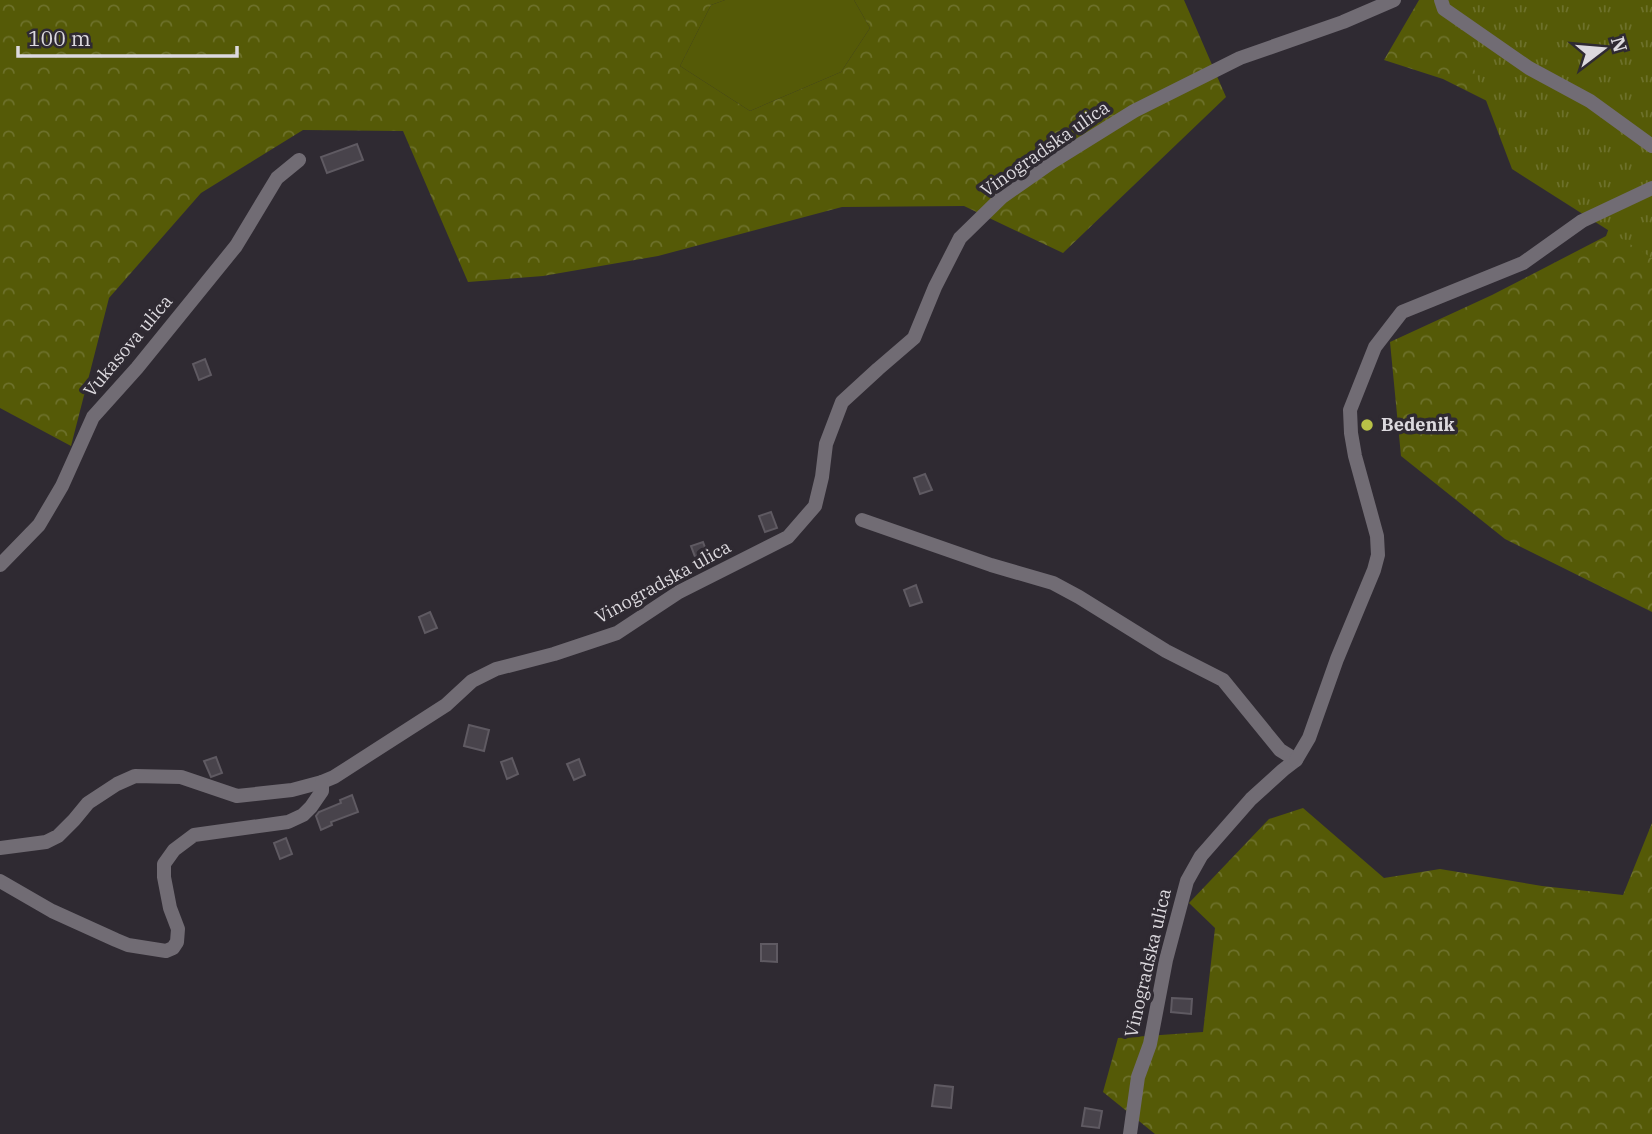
<svg xmlns="http://www.w3.org/2000/svg" width="1652" height="1134" font-family="'IBM Plex Serif',serif">
<defs>
<pattern id="forest-crowns" width="20" height="18" patternUnits="userSpaceOnUse" patternTransform="scale(1.75)"><rect width="20" height="18" fill="#555a07"/><path d="M2 6a3 3 0 1 1 6 0M12 15a3 3 0 1 1 6 0" fill="none" stroke="#6d712b"/></pattern>
<pattern id="park-tufts" width="24" height="20" patternUnits="userSpaceOnUse" patternTransform="scale(1.75)"><rect width="24" height="20" fill="#555a07"/><path d="M3 7l-1-3M5 7V3M7 7l1-3M15 17l-1-3M17 17v-4M19 17l1-3" fill="none" stroke="#6d712b"/></pattern>
</defs>
<rect width="100%" height="100%" fill="#2f2a32"/>
<polygon fill="#555a07" points="725,0 854,0 870,28 841,72 750,111 680,66 711,5"/>
<g fill="url(#forest-crowns)">
<polygon points="0,0 725,0 711,5 680,66 750,111 841,72 870,28 854,0 1184,0 1226,97 1063,253 964,206 842,207 658,256 543,276 468,282 403,131 303,130 201,193 109,298 71,446 0,408"/>
<polygon points="1419,0 1652,0 1491,103 1443,79 1384,60"/>
<polygon points="1652,110 1652,612 1505,539 1401,456 1390,342 1492,295 1606,236"/>
<polygon points="1303,808 1384,878 1440,869 1542,886 1623,895 1652,823 1652,1134 1155,1134 1103,1092 1118,1038 1203,1032 1215,928 1189,903 1269,819"/>
</g>
<polygon fill="url(#park-tufts)" points="1448,0 1652,0 1652,258 1512,169"/>
<g fill="#48434b" stroke="#5f5a62" stroke-width="2">
<polygon points="357,144 363,160 327,173 321,157"/>
<polygon points="205,359 211,375 199,380 193,364"/>
<polygon points="925,474 932,490 920,494 914,478"/>
<polygon points="771,512 777,528 765,532 759,516"/>
<polygon points="703,542 709,558 697,562 691,546"/>
<polygon points="916,585 922,602 910,606 904,590"/>
<polygon points="430,612 437,628 425,633 419,617"/>
<polygon points="469,725 489,730 484,751 464,746"/>
<polygon points="216,757 222,773 211,777 204,761"/>
<polygon points="512,758 518,774 507,779 501,762"/>
<polygon points="579,759 585,775 574,780 567,764"/>
<polygon points="352,795 358,812 331,822 332,825 321,830 316,816 319,812 341,803 340,800"/>
<polygon points="286,838 292,854 280,859 274,843"/>
<polygon points="761,944 777,944 777,962 761,961"/>
<polygon points="1172,998 1192,999 1191,1014 1171,1012"/>
<polygon points="935,1085 953,1087 951,1108 932,1106"/>
<polygon points="1085,1108 1102,1111 1099,1128 1082,1126"/>
</g>
<g fill="none" stroke-linecap="round" stroke-linejoin="round">
<g stroke="#716c74" stroke-width="14">
<polyline points="1441,0 1444,9 1529,68 1590,101 1652,146"/>
<polyline points="862,520 991,565 1053,583 1079,597 1166,651 1223,680 1280,750 1296,760 1283,770 1251,799 1201,856 1187,881 1166,960 1150,1044 1138,1077 1130,1134"/>
<polyline points="0,565 39,525 62,486 93,417 137,368 236,246 277,178 299,160"/>
<polyline points="1296,760 1309,738 1337,659 1374,570 1378,555 1377,536 1355,456 1351,433 1350,410 1375,347 1402,312 1523,263 1582,221 1652,188"/>
<polyline points="0,848 46,842 58,836 74,820 88,803 117,784 135,776 181,777 237,796 292,790 322,782 334,777 446,705 472,681 496,669 554,654 617,633 679,592 788,537 815,506 822,477 826,444 842,402 878,369 914,338 935,287 960,238 1002,197 1052,162 1134,111 1240,58 1343,22 1394,0"/>
<polyline points="0,881 52,911 116,940 128,945 166,951 173,948 177,942 178,929 170,908 164,877 164,864 174,850 194,835 288,822 303,815 311,807 322,791 322,782"/>
</g>
</g>
<circle fill="#b8c147" stroke="#2f2a32" stroke-width="2.5" cx="1367" cy="425" r="7"/>
<g text-anchor="middle" stroke-width="7" stroke-linejoin="round" paint-order="stroke">
<g font-size="18" fill="#dcd9de" stroke="#2f2a32">
<text transform="translate(1045 149) rotate(-35)" y="6">Vinogradska ulica</text>
<text transform="translate(128 346) rotate(-50)" y="6">Vukasova ulica</text>
<text transform="translate(663 582) rotate(-29)" y="6">Vinogradska ulica</text>
<text transform="translate(1148 963) rotate(-77)" y="6">Vinogradska ulica</text>
</g>
<g font-size="18" font-weight="bold" fill="#dcd9de" stroke="#2f2a32" text-anchor="start">
<text x="1381" y="431">Bedenik</text>
</g>
</g>
<g transform="translate(1603 49) rotate(74)" stroke="#2f2a32" stroke-width="5" paint-order="stroke">
<path d="M0-5L12 26L0 18L-12 26Z" fill="#dcd9de"/>
<text y="-10" font-size="19" font-weight="bold" text-anchor="middle" fill="#dcd9de">N</text>
</g>
<path d="M18 46v10h219v-10" fill="none" stroke="#dcd9de" stroke-width="3.5"/>
<text x="28" y="46" font-size="21" fill="#dcd9de" stroke="#2f2a32" stroke-width="5" paint-order="stroke">100 m</text>
</svg>
